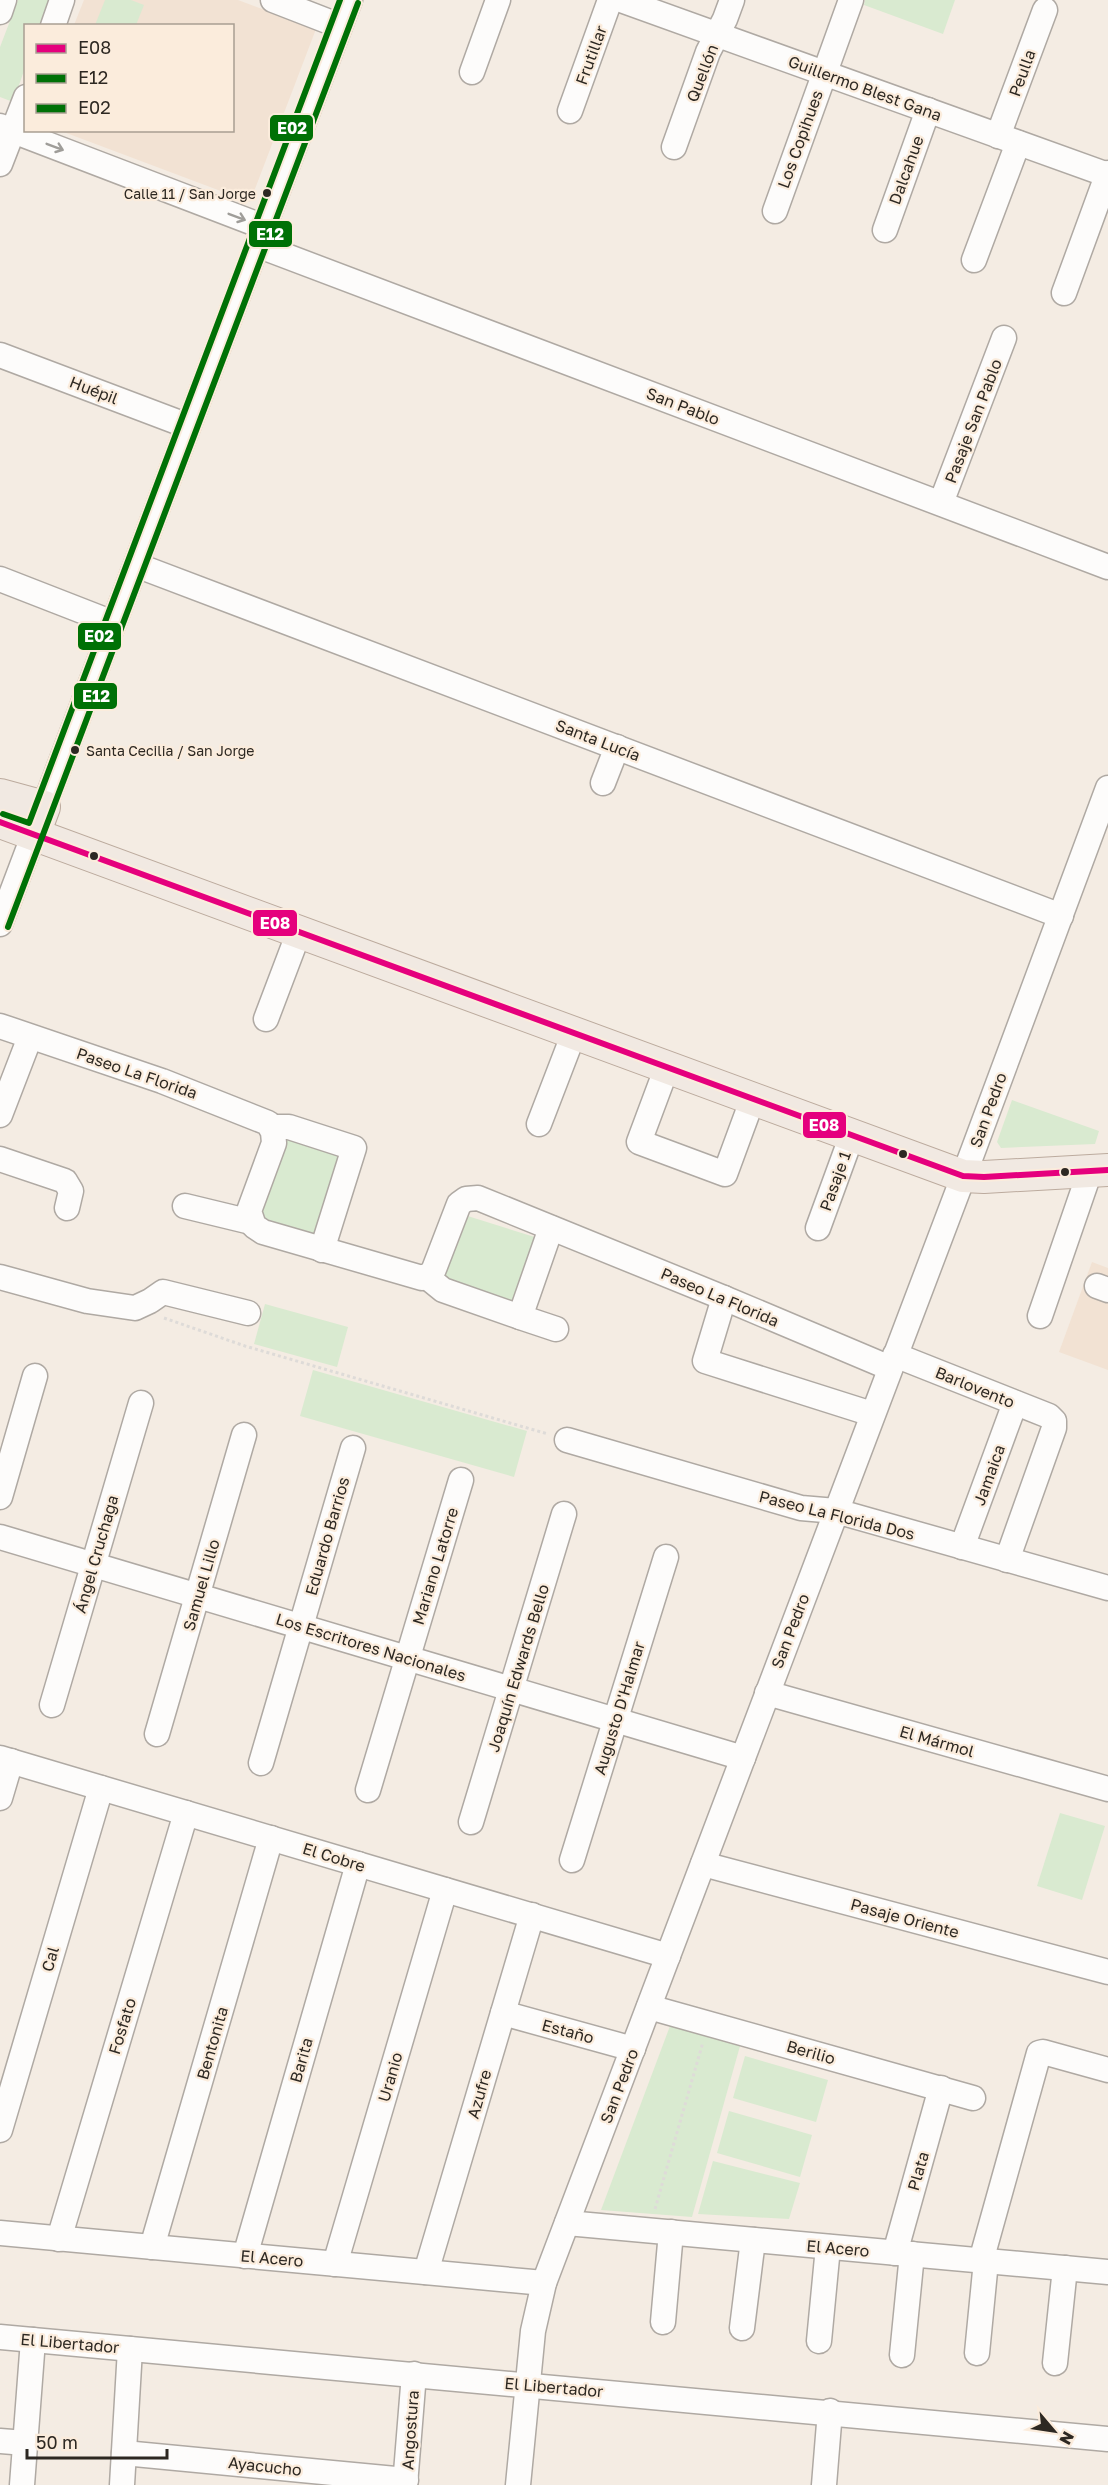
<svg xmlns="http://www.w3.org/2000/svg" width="1108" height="2485" font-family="'Golos Text',sans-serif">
<rect width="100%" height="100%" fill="#f4ece3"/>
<g fill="#f2e2d3">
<polygon points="84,0 238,0 316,29 250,202 61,131 232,130 232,26 74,25"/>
<polygon points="1092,1262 1108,1268 1108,1370 1059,1352"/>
</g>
<g fill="#d9ead0">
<polygon points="18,0 51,0 41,25 26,26 25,68 13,102 0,97 0,47"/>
<polygon points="105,0 131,0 144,5 136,25 95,25"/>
<polygon points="865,0 955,0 943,34 864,5"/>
<polygon points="1012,1100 1099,1131 1095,1144 1001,1148 997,1142"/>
<polygon points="288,1132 357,1154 329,1241 260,1219"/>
<polygon points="458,1213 541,1239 520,1306 437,1279"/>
<polygon points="265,1304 348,1327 337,1367 254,1344"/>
<polygon points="313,1370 527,1431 514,1477 300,1416"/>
<polygon points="1060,1813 1105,1826 1082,1900 1037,1886"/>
<polygon points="670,2026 740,2046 692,2217 601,2210"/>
<polygon points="745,2056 828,2080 816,2122 733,2098"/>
<polygon points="729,2111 812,2135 800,2177 717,2153"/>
<polygon points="713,2161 800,2183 789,2219 698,2214"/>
</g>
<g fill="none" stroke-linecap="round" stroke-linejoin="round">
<defs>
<g id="minor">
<polyline points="273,0 340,26"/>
<polyline points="621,0 1108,175"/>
<polyline points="0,12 4,0"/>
<polyline points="53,26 62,0"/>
<polyline points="472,72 498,0"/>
<polyline points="570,111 610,0"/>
<polyline points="0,126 264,227"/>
<polyline points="998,136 1045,10"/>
<polyline points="674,147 708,52 725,19 732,0"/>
<polyline points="0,164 26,97"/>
<polyline points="775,211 851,0"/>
<polyline points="885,230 928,110"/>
<polyline points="257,245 1108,567"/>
<polyline points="974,260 1018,143"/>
<polyline points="1064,293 1108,173"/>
<polyline points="0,355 188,426"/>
<polyline points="941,503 1004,338"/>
<polyline points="136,565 1061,916"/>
<polyline points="0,579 113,623"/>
<polyline points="603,783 617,747"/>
<polyline points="44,807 350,0"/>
<polyline points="0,924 34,834"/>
<polyline points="266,1019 299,932"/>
<polyline points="0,1026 162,1081 268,1123 273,1132 274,1143 249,1211 254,1226 263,1232 422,1278 431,1274 434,1269 459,1204 466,1199 478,1198 724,1298 890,1368"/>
<polyline points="667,1067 639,1142 725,1174 753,1098"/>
<polyline points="0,1115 30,1037"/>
<polyline points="539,1124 574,1033"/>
<polyline points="271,1127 289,1127 354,1148 322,1250"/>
<polyline points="0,1159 65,1181 71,1191 67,1208"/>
<polyline points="185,1206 251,1222"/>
<polyline points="818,1228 852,1135"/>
<polyline points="0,1277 87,1301 135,1308 150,1301 163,1292 248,1313"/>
<polyline points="427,1277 443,1290 520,1317 551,1228"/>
<polyline points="1097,1286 1108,1290"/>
<polyline points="724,1298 705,1361 872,1414"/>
<polyline points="1040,1316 1090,1171"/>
<polyline points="520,1317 556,1329"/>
<polyline points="895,1355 1049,1416 1054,1421 1054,1428 1007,1560"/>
<polyline points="567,1440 801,1508 836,1511 1108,1588"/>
<polyline points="0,1497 35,1376"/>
<polyline points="0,1537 743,1758"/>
<polyline points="962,1547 1015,1403"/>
<polyline points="767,1693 1108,1789"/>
<polyline points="52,1705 141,1403"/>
<polyline points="157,1734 244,1435"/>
<polyline points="0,1758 668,1956"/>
<polyline points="261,1763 353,1448"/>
<polyline points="368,1790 461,1480"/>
<polyline points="0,1798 11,1761"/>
<polyline points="471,1822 564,1514"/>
<polyline points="572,1860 666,1557"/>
<polyline points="703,1864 1108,1972"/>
<polyline points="649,2007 973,2098"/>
<polyline points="503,2013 633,2049"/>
<polyline points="0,2130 101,1788"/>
<polyline points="567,2223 1108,2272"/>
<polyline points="0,2233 544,2283"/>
<polyline points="59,2239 186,1813"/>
<polyline points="152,2247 271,1838"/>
<polyline points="895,2253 941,2088"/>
<polyline points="245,2256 358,1864"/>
<polyline points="981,2261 1039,2053 1043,2052 1108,2070"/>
<polyline points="335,2264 445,1890"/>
<polyline points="426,2272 532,1915"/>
<polyline points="663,2322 671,2232"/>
<polyline points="742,2328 753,2240"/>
<polyline points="0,2337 1108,2439"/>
<polyline points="819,2341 828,2247"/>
<polyline points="977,2353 986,2261"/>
<polyline points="902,2355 912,2254"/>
<polyline points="1055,2363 1065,2268"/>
<polyline points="0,2441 25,2443"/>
<polyline points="124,2453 406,2480"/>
<polyline points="22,2485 33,2340"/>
<polyline points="122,2485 130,2349"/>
<polyline points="405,2485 414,2374"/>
<polyline points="518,2485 533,2331 544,2283 973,1151 1108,788"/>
<polyline points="824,2485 830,2411"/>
</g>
<g id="major">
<polyline points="0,795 44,807 34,834"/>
<polyline points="0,822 963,1176 984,1177 1108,1170"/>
</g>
</defs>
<use href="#minor" stroke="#afa9a3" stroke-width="27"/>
<use href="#major" stroke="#bcab9e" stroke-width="34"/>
<g stroke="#dedbd8" stroke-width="3" stroke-dasharray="3 3" stroke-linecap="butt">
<polyline points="164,1318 245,1346 548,1434"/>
<polyline points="655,2209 703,2042"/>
</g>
<use href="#minor" stroke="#fdfcfb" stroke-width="24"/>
<use href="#major" stroke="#f1e9e2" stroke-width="32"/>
<defs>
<polyline id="bus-1" points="0,822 963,1176 984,1177 1108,1170"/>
<polyline id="bus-2" points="8,927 358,3"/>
<polyline id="bus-3" points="3,814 29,823 340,0"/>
</defs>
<use href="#bus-1" stroke="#fbecdc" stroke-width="10"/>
<use href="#bus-2" stroke="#fbecdc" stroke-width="10"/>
<use href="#bus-3" stroke="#fbecdc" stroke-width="10"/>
<use href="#bus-1" stroke="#e5007d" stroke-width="6"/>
<use href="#bus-2" stroke="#007106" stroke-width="6"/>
<use href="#bus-3" stroke="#007106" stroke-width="6"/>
</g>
<defs><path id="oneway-shaft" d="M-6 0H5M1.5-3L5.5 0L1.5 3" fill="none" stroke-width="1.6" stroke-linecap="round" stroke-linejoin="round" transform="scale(1.5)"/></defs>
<g stroke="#9f9d99">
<use href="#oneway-shaft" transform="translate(55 147) rotate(21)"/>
<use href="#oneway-shaft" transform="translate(237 217) rotate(21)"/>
</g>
<g fill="#2d2822" stroke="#fbecdc" stroke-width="2">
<circle cx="267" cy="193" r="5"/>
<circle cx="75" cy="750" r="5"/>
<circle cx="94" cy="856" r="5"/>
<circle cx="903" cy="1154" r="5"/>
<circle cx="1065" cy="1172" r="5"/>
</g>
<g text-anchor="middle" stroke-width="4.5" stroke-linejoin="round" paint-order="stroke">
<g font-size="14" fill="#2d2822" stroke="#fbecdc" text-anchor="end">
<text x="256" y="199">Calle 11 / San Jorge</text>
<text x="86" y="756" text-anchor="start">Santa Cecilia / San Jorge</text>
</g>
<g font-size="16" fill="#2d2822" stroke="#fbecdc">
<text transform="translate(591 55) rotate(-70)" y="6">Frutillar</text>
<text transform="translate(702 73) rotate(-69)" y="6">Quellón</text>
<text transform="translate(1022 73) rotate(-70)" y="6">Peulla</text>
<text transform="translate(865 88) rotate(20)" y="6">Guillermo Blest Gana</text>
<text transform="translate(800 139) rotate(-70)" y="6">Los Copihues</text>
<text transform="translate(906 170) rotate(-70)" y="6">Dalcahue</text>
<text transform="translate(94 390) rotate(21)" y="6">Huépil</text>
<text transform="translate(683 406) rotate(21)" y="6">San Pablo</text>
<text transform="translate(973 421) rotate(-69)" y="6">Pasaje San Pablo</text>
<text transform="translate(598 740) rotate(21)" y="6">Santa Lucía</text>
<text transform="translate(137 1073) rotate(19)" y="6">Paseo La Florida</text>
<text transform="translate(988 1110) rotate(-70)" y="6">San Pedro</text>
<text transform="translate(835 1181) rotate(-70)" y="6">Pasaje 1</text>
<text transform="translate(720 1297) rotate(23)" y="6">Paseo La Florida</text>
<text transform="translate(975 1387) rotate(22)" y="6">Barlovento</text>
<text transform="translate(989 1475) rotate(-70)" y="6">Jamaica</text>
<text transform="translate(837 1515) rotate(14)" y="6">Paseo La Florida Dos</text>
<text transform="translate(327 1536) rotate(-74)" y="6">Eduardo Barrios</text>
<text transform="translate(96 1554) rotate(-74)" y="6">Ángel Cruchaga</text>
<text transform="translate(435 1566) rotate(-73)" y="6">Mariano Latorre</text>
<text transform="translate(201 1585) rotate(-74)" y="6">Samuel Lillo</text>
<text transform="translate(790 1631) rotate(-69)" y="6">San Pedro</text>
<text transform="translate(371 1647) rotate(17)" y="6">Los Escritores Nacionales</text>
<text transform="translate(518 1668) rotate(-73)" y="6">Joaquín Edwards Bello</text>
<text transform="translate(619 1708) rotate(-73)" y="6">Augusto D'Halmar</text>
<text transform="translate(937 1741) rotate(16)" y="6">El Mármol</text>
<text transform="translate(334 1857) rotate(17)" y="6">El Cobre</text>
<text transform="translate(905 1918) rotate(15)" y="6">Pasaje Oriente</text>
<text transform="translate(50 1959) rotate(-74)" y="6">Cal</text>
<text transform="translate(122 2026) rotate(-73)" y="6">Fosfato</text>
<text transform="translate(568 2031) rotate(15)" y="6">Estaño</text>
<text transform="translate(212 2043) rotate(-74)" y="6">Bentonita</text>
<text transform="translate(811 2052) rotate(16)" y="6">Berilio</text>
<text transform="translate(301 2060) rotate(-74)" y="6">Barita</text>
<text transform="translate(390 2077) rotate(-74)" y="6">Uranio</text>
<text transform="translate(619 2086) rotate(-69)" y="6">San Pedro</text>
<text transform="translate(479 2094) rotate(-74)" y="6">Azufre</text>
<text transform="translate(918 2171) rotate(-74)" y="6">Plata</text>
<text transform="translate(838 2248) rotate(5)" y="6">El Acero</text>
<text transform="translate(272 2258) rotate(5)" y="6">El Acero</text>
<text transform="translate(70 2343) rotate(5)" y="6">El Libertador</text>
<text transform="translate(554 2387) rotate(5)" y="6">El Libertador</text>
<text transform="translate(410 2430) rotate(-86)" y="6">Angostura</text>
<text transform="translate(265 2466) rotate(6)" y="6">Ayacucho</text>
</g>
</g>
<g stroke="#fbecdc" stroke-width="2">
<rect x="269" y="114" width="45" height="28" rx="6" fill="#007106"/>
<rect x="248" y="220" width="45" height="28" rx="6" fill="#007106"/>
<rect x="77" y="622" width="45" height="29" rx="6" fill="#007106"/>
<rect x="73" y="682" width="45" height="28" rx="6" fill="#007106"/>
<rect x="252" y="909" width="46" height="28" rx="6" fill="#e5007d"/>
<rect x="802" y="1111" width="45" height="28" rx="6" fill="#e5007d"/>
</g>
<g font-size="16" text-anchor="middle" font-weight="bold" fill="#fff">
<text x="292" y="134">E02</text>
<text x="270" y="240">E12</text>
<text x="99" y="642">E02</text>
<text x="96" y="702">E12</text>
<text x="275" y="929">E08</text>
<text x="824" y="1131">E08</text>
</g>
<rect x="24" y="24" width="210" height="108" fill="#fbecdc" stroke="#a99e92" stroke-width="1.5"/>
<rect x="36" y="44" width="30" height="9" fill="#e5007d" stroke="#a99e92" stroke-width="1.5"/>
<text x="78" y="54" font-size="18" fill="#2d2822">E08</text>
<rect x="36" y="74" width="30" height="9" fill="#007106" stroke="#a99e92" stroke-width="1.5"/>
<text x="78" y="84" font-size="18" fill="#2d2822">E12</text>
<rect x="36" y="104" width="30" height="9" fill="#007106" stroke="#a99e92" stroke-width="1.5"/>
<text x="78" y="114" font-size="18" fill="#2d2822">E02</text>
<g transform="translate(1054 2431) rotate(119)" stroke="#fbecdc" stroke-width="4.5" paint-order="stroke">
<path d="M0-4.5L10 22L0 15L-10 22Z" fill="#2d2822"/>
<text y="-9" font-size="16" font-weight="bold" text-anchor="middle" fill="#2d2822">N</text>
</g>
<path d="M27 2449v9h140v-9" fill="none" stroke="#2d2822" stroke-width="3"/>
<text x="36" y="2449" font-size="18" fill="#2d2822" stroke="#fbecdc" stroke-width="4.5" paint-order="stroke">50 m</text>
</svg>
